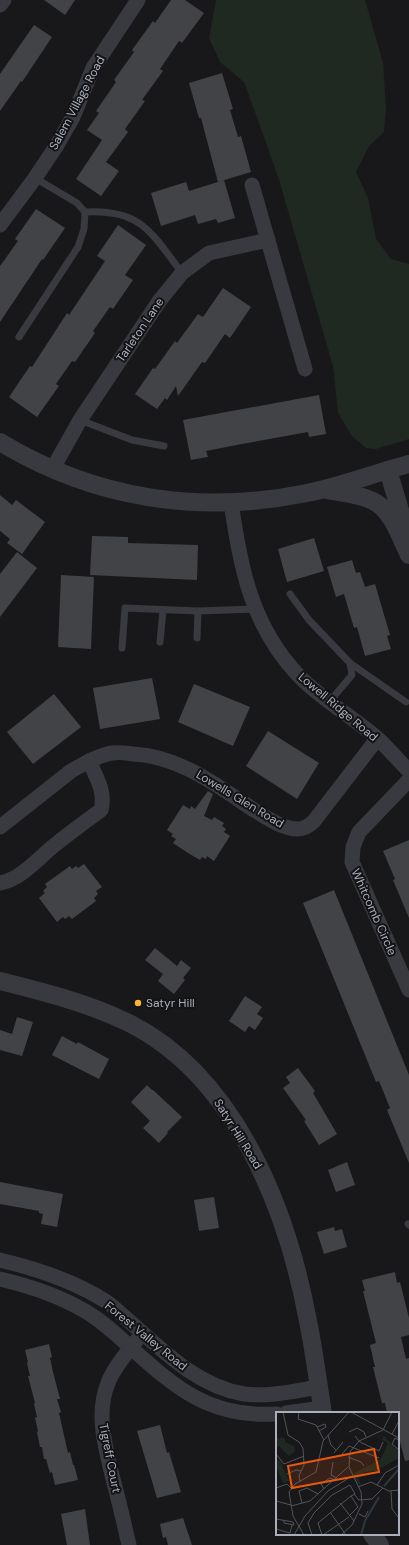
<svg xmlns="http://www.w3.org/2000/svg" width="409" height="1545" font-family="'DM Sans',sans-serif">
<rect width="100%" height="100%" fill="#18181a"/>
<polygon fill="#202921" points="216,0 365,0 383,63 386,107 384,132 369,146 356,172 368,198 376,239 391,259 409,264 409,439 376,449 366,448 352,436 338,413 333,366 280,183 263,134 244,82 220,62 209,38"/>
<g fill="#424347">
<polygon points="44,0 75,0 65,15"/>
<polygon points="171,0 185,0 204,13 182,43 179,41 160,69 163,71 142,100 145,101 125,129 128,132 106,162 119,171 101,196 76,179 102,140 87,130 99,113 96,111 116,82 114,80 134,52 132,50 153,21 155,23"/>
<polygon points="34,25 52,37 22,82 21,81 0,111 0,74"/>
<polygon points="222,73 233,109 230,110 238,137 241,136 251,172 218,182 201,118 199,118 189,83"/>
<polygon points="224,180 235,218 218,223 216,219 198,224 195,215 161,226 151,193 186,182 189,191"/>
<polygon points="36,209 65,228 43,260 42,259 0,322 0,266 18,241 15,239"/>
<polygon points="118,225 146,245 125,275 133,280 113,309 110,307 93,331 95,333 75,362 72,361 56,384 59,386 37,417 9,397 30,366 32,367 67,313 69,315 105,261 97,256"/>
<polygon points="223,288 251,307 230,338 225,334 205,363 202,362 178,396 176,386 167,400 165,398 157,409 135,394 153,368 155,369 175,341 177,343 198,314 203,317"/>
<polygon points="319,395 326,434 309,437 308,432 242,444 206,451 208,457 191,460 183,420"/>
<polygon points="0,495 12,505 16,500 45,522 22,554 7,543 10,539 0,531"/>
<polygon points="92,536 128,537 128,543 198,545 197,580 90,575"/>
<polygon points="314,538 324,571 287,582 278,549"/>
<polygon points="17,552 37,568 0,617 0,574"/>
<polygon points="352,560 356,573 360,572 365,587 375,584 390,635 387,636 391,649 365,656 357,627 354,628 344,594 336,597 327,567"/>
<polygon points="61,575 94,577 91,649 58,647"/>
<polygon points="152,678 160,719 100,729 93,688"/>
<polygon points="194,684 250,707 233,746 178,722"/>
<polygon points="54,694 81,727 33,764 7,732"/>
<polygon points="268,731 319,763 297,799 246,766"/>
<polygon points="208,791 213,794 204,816 212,820 214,817 224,823 222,826 226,829 224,832 230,836 214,861 207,856 206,859 202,857 200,860 188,853 173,843 176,839 171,836 173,834 167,830 183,805 190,809 191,806 195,809"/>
<polygon points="409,840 409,918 393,880 395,879 383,851"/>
<polygon points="84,864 102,887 96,891 98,894 94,898 96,901 72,919 69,916 65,919 63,917 57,922 39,898 45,893 43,891 47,887 45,884 70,866 72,869 76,866 78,868"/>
<polygon points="334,890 409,1075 409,1163 387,1110 390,1108 379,1081 376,1082 303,903"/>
<polygon points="155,948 177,966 181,960 191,968 183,978 185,980 174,994 158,981 163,974 145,960"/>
<polygon points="245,996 262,1007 257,1014 263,1018 255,1030 249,1026 245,1032 229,1021"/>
<polygon points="17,1017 33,1022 22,1056 0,1050 0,1030 12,1034"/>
<polygon points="62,1036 77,1044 78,1042 109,1059 99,1079 52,1055"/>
<polygon points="298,1068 315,1091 313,1093 337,1134 319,1145 304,1121 306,1120 283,1088 290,1083 286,1077"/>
<polygon points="147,1085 152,1090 153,1090 182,1117 167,1132 168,1133 159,1143 143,1128 150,1121 131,1102"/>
<polygon points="347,1162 355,1185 336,1192 328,1170"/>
<polygon points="0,1182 63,1194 57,1227 41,1224 43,1214 39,1213 39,1211 0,1204"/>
<polygon points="214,1197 219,1228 199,1231 194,1200"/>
<polygon points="334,1227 335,1231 342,1229 347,1247 324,1254 317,1232"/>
<polygon points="395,1272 397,1283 400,1282 409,1318 409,1335 401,1337 406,1359 409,1358 409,1460 405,1461 398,1434 398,1413 387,1413 385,1403 382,1403 373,1367 375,1367 370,1345 376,1343 363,1291 365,1291 362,1280"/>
<polygon points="49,1344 52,1357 50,1358 53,1372 60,1399 57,1399 61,1412 59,1413 68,1453 70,1452 73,1465 74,1465 78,1480 55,1485 52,1472 50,1473 46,1459 44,1459 42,1447 40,1447 37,1432 38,1431 35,1418 37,1417 34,1404 35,1403 28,1376 30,1376 27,1363 28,1362 25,1350"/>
<polygon points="160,1425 167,1453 169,1452 181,1492 157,1498 137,1431"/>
<polygon points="85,1509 90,1545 67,1545 61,1514"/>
<polygon points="183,1518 192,1545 168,1545 166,1537 163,1538 160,1524"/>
</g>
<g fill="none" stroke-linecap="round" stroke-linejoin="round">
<g stroke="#393a3f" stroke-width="7">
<path d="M85,212C141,209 151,232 182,273"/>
<polyline points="19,337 78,247 84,229 85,212 77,203 35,178"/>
<polyline points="80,420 132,440 164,446"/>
<polyline points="290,594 309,620 350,663 406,702"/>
<polyline points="197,638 198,611"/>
<polyline points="160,642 163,610"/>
<polyline points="122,648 125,608 198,611 255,609"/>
<polyline points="330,701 352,675 350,663"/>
<polyline points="408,1224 409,1225"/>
</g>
<g stroke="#393a3f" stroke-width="15">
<polyline points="0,5 4,0"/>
<polyline points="252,185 305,369"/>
<polyline points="0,225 35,178 57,145 73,117 93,68 138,0"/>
<polyline points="52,470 80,420 160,300 182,273 209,253 268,240"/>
<path d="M231,503C241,568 251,626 299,676C321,699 353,717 377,738C388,748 398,760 409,771"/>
<path d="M89,761C96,758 103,754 112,753C118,752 126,753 133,754C178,756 215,784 251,808C264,816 282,829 298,829C304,829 310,825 314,821L377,739"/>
<polyline points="409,780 359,832 353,847 352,862 409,990"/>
<path d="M0,827L71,771L89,761C96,777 106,792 101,810C86,821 71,832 56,844C39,857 22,879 0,883"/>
<path d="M0,1260C38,1269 74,1281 107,1302C114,1307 121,1314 128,1320C162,1350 197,1386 244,1394C269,1397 294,1391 319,1387"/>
<path d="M0,1279C30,1286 58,1295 85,1311C102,1321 116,1334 130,1347C177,1389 210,1418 277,1414"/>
<polyline points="286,1413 323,1408"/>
<path d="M129,1545C124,1523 119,1501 113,1479C106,1448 95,1415 108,1383C114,1367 127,1353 137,1340"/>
</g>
<g stroke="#393a3f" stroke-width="18">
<path d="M0,442C94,499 199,515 307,493C341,486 375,473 409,464"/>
<polyline points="388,470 407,534"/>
<path d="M327,490C342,493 359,494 373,501C392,510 400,537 409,555"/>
<path d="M0,981C44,992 88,1003 129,1023C236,1077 287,1209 308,1321C314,1351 318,1382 323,1413"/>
<polyline points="372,1534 380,1545"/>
</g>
</g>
<circle fill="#fab530" stroke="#131315" stroke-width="1.5" cx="138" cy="1003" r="4"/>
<g text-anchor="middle" stroke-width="4" stroke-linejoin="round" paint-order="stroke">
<g font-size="12" fill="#aaafbb" stroke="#131315">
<text transform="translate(77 103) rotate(-62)" y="4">Salem Village Road</text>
<text transform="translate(140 330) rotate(-56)" y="4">Tarleton Lane</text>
<text transform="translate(338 707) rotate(40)" y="4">Lowell Ridge Road</text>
<text transform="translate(240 799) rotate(31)" y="4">Lowells Glen Road</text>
<text transform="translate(374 912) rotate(66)" y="4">Whitcomb Circle</text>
<text transform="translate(238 1134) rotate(58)" y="4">Satyr Hill Road</text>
<text transform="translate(146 1336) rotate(39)" y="4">Forest Valley Road</text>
<text transform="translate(110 1458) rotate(79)" y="4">Tigreff Court</text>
</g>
<g font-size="12" fill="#aaafbb" stroke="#131315" text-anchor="start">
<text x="146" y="1007">Satyr Hill</text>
</g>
</g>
<g transform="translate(276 1412)">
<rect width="123" height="123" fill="#18181a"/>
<path d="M0,24L4,28L5,25L9,27V30L18,34L19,39L13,44L3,34L0,35ZM108,24L123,40V46L99,59L89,60L87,64L82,66L85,73L82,72L77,62L105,47L112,31L106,28ZM4,48L13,69L7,71L2,58L0,59V49Z" fill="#202921"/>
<path fill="none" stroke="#2d373f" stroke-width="2" d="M108,74L123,57M85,123L89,109L103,85"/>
<path fill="none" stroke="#52545a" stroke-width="1" d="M7,0L12,23L23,30L27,36L28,53L23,64L24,70M23,0L22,7L40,13L48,28M75,0L123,26M41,15L49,12L50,15L43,19M73,20L81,16L88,20L90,25M116,22L123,9M52,23L55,33L60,38M79,24L84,30L103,39L107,30M123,28L119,26L116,32L123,38M58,41L67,30M0,42L8,52L28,44M66,42L73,34L103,46M72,45L85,50L88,54M57,50L55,63L61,66M11,62L20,58L25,59M101,73L109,61L123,53M82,75L95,70L113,79L123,78M0,76L11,72L15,76M48,77L45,72L54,66L59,68M115,79L116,97L123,106M78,82L83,88L96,87L107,76M0,89L15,93M26,91L23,79L31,76L42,82M64,91L78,109M15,94L34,89L72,55M54,100L70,123M83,102L89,105L92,99M0,107L17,110L18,113L8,111V108M0,117L14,121L16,113M18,123L29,104L52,79L76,64M28,123L17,104L13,80L19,72L40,60L47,29L73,0M36,123L32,111L38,101L56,83L74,73L79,82L75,84L82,95L73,104M46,123L42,111L75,84M47,123L73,105M65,123L76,113L86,92L85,80L73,55L74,40L83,29L107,18L116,0"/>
<path fill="#e8590c" fill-opacity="0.15" stroke="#e8590c" stroke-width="2" d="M98,37L103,60L16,76L12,54Z"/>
<rect width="123" height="123" fill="none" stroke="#aaafbb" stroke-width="2"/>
</g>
</svg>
